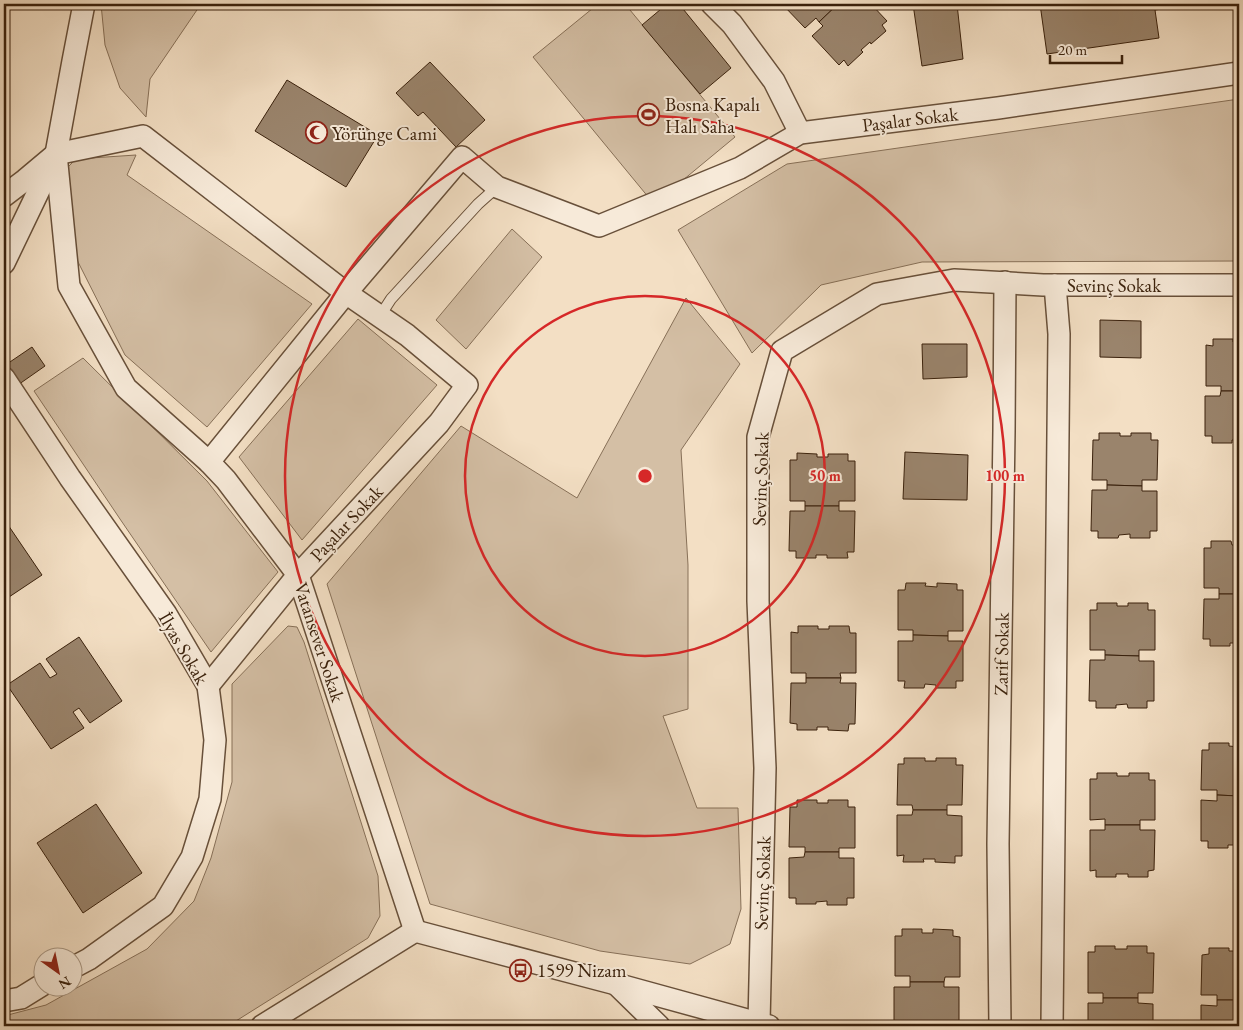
<svg xmlns="http://www.w3.org/2000/svg" width="1243" height="1030" font-family="'EB Garamond',serif">
<rect width="100%" height="100%" fill="#f3dfc4"/>
<filter id="stains"><feTurbulence type="fractalNoise" baseFrequency=".004" numOctaves="4"/><feColorMatrix values="0 0 0 0 .2 0 0 0 0 .09 0 0 0 0 .02 0 0 0 .5 -.17"/></filter>
<radialGradient id="worn" r=".72"><stop offset=".6" stop-color="#630" stop-opacity="0"/><stop offset="1" stop-color="#630" stop-opacity=".3"/></radialGradient>
<g fill="#d4bfa5" stroke="#877058">
<polygon points="101,4 201,4 150,79 146,117 120,88 105,45"/>
<polygon points="598,4 625,4 735,137 654,204 533,57"/>
<polygon points="1239,99 1239,261 922,262 821,285 752,353 678,230 787,164"/>
<polygon points="136,155 127,175 312,304 207,427 125,355 73,252 64,171 76,159"/>
<polygon points="512,229 542,257 466,349 436,320"/>
<polygon points="686,298 740,364 681,450 688,565 688,709 663,716 697,808 738,808 741,909 730,944 690,964 600,951 430,904 327,584 461,426 577,498"/>
<polygon points="358,319 437,385 302,540 239,457"/>
<polygon points="83,358 207,481 278,572 211,652 120,519 34,391"/>
<polygon points="288,626 297,627 304,642 378,876 380,916 368,938 228,1026 4,1026 4,1016 46,1005 147,949 194,901 211,858 232,782 232,684"/>
</g>
<g fill="#9a846c" stroke="#3a210c">
<polygon points="667,4 679,4 731,68 700,94 642,25"/>
<polygon points="782,4 838,4 819,22 816,18 805,28"/>
<polygon points="838,4 871,4 887,21 882,25 886,31 871,44 870,42 861,50 863,52 848,66 844,60 839,65 812,36 823,26 819,22"/>
<polygon points="913,4 957,4 963,59 922,66"/>
<polygon points="1040,4 1169,4 1169,8 1155,10 1159,38 1047,54"/>
<polygon points="430,62 485,120 456,147 423,112 418,116 396,93"/>
<polygon points="287,80 378,135 346,187 255,131"/>
<polygon points="1100,320 1141,321 1141,358 1100,357"/>
<polygon points="1213,339 1233,339 1233,342 1239,342 1239,391 1221,391 1221,386 1206,386 1206,345 1213,346"/>
<polygon points="922,344 967,344 967,377 923,379"/>
<polygon points="32,347 45,366 15,387 4,370 4,366"/>
<polygon points="1221,391 1239,391 1239,440 1232,440 1232,443 1212,443 1212,436 1205,436 1205,396 1220,396"/>
<polygon points="1099,433 1120,433 1120,436 1131,436 1131,433 1151,433 1151,440 1158,440 1157,480 1142,480 1142,486 1107,485 1107,480 1092,480 1093,440 1099,440"/>
<polygon points="905,452 968,455 967,500 903,499"/>
<polygon points="797,453 817,454 817,457 828,457 828,454 848,454 848,461 855,461 855,501 839,501 839,506 805,506 805,501 790,501 790,460 797,460"/>
<polygon points="1107,485 1142,486 1142,491 1157,491 1157,531 1150,531 1150,538 1130,538 1130,534 1119,535 1118,538 1098,538 1098,531 1091,531 1092,490 1107,490"/>
<polygon points="805,506 839,506 839,511 855,511 854,552 847,552 848,558 827,558 827,555 816,555 816,558 796,558 796,551 789,551 790,511 805,511"/>
<polygon points="4,519 42,575 9,597 4,589"/>
<polygon points="1211,541 1231,541 1232,545 1239,545 1239,594 1219,594 1219,588 1204,588 1204,548 1211,548"/>
<polygon points="906,583 926,583 925,586 937,587 937,583 957,584 957,590 963,590 963,631 948,631 948,636 913,635 913,630 898,630 898,590 905,590"/>
<polygon points="1219,594 1239,594 1239,643 1230,643 1230,646 1210,646 1210,639 1203,639 1204,599 1219,599"/>
<polygon points="1097,603 1117,603 1117,606 1128,606 1128,603 1148,603 1148,610 1155,610 1155,650 1139,650 1139,656 1105,655 1105,650 1090,650 1090,610 1097,610"/>
<polygon points="798,626 818,626 818,629 829,629 829,626 849,626 850,633 856,633 856,673 840,673 841,678 806,678 806,673 791,673 791,632 798,633"/>
<polygon points="913,635 948,636 948,641 963,641 963,681 956,681 956,688 936,688 936,685 925,684 924,688 904,688 905,681 898,681 898,641 913,641"/>
<polygon points="79,637 122,701 90,723 79,708 73,712 84,728 51,749 7,685 40,663 50,678 57,674 46,659"/>
<polygon points="1105,655 1139,656 1139,661 1154,661 1154,701 1147,701 1147,708 1128,708 1127,704 1116,705 1116,708 1096,708 1096,701 1089,701 1090,660 1105,660"/>
<polygon points="806,678 841,678 840,683 856,683 855,724 849,724 848,731 828,730 828,727 817,727 817,730 797,730 797,724 790,723 791,683 806,683"/>
<polygon points="1209,743 1229,743 1229,746 1239,747 1239,796 1217,795 1217,790 1201,790 1202,750 1209,750"/>
<polygon points="904,758 925,758 925,761 936,761 936,758 956,758 956,765 963,765 962,805 947,805 947,810 913,810 912,805 897,805 898,764 904,764"/>
<polygon points="1097,773 1117,773 1117,776 1129,776 1129,773 1149,773 1149,780 1155,780 1155,820 1140,820 1140,825 1105,825 1105,819 1090,820 1090,779 1097,779"/>
<polygon points="1217,795 1239,796 1239,848 1239,845 1228,845 1228,848 1208,848 1208,841 1201,841 1201,800 1217,801"/>
<polygon points="797,800 817,800 817,803 828,803 828,800 848,800 848,807 855,807 855,848 839,848 839,852 805,852 805,847 789,847 790,807 797,807"/>
<polygon points="96,804 142,873 83,913 37,843"/>
<polygon points="913,810 947,810 947,815 962,816 962,856 955,856 955,863 935,862 935,859 923,859 924,862 903,862 904,855 897,856 897,815 912,815"/>
<polygon points="1105,825 1140,825 1140,830 1155,830 1154,870 1148,871 1148,877 1128,877 1128,874 1116,874 1116,877 1096,877 1096,870 1090,871 1090,830 1105,830"/>
<polygon points="805,852 839,852 839,858 854,858 854,898 847,898 847,905 827,905 827,901 816,902 816,904 796,904 796,898 789,898 789,858 804,857"/>
<polygon points="902,929 922,929 922,933 933,933 933,929 953,930 953,936 960,937 960,977 945,977 944,982 910,982 910,976 895,976 895,936 902,936"/>
<polygon points="1095,946 1115,946 1115,949 1127,949 1127,946 1147,946 1147,953 1154,953 1153,993 1138,993 1138,998 1103,998 1103,993 1088,993 1088,952 1095,952"/>
<polygon points="1209,948 1229,948 1229,951 1239,951 1239,1000 1217,1000 1217,995 1201,995 1202,955 1209,954"/>
<polygon points="910,982 944,982 944,987 959,987 959,1026 894,1026 894,987 910,987"/>
<polygon points="1103,998 1138,998 1138,1003 1153,1004 1153,1026 1088,1026 1088,1003 1103,1003"/>
<polygon points="1217,1000 1239,1000 1239,1026 1201,1026 1201,1005 1217,1006"/>
</g>
<g fill="none" stroke-linecap="round" stroke-linejoin="round">
<defs>
<polyline id="service" points="380,316 391,299 478,204 497,187"/>
<g id="minor">
<polyline points="84,4 73,61 56,154 69,286 126,388 209,462 226,480 298,575 415,931"/>
<polyline points="712,4 732,24 774,81 800,133"/>
<polyline points="4,196 25,180 56,154 143,136 346,293 407,335 467,385 439,423 298,575 208,686"/>
<polyline points="4,263 53,161"/>
<polyline points="4,378 70,478 166,614 208,686 215,740 210,799 192,857 163,906 89,959 72,968"/>
<polyline points="209,462 346,293 462,157 497,187 599,226 740,168 800,133 998,108 1239,73"/>
<polyline points="415,931 616,984 769,1026"/>
<polyline points="618,986 659,1026"/>
<polyline points="4,1001 21,998 42,985"/>
<polyline points="262,1026 415,931"/>
<polyline points="754,1026 759,1023 765,768 758,601 758,437 782,351 877,294 954,280 1043,285 1239,285"/>
<polyline points="1000,1026 998,844 1004,431 1005,282"/>
<polyline points="1052,1026 1059,334 1055,285"/>
</g>
</defs>
<use href="#service" stroke="#68503a" stroke-width="12"/>
<use href="#minor" stroke="#68503a" stroke-width="24"/>
<use href="#service" stroke="#f7ead9" stroke-width="10"/>
<use href="#minor" stroke="#f7ead9" stroke-width="21"/>
</g>
<g fill="none" stroke="#d62828" stroke-width="2.5">
<circle cx="645" cy="476" r="180"/>
<circle cx="645" cy="476" r="360"/>
</g>
<defs>
<symbol id="stadium-ring" viewBox="-11 -11 22 22"><circle r="9.5" fill="#f7ead9" stroke="#8f2418" stroke-width="1.5"/><path d="M0-5a6.5 5 0 1 0 0 10a6.5 5 0 1 0 0-10ZM-3.5-1.8h7v3.6h-7Z" fill="#8f2418"/></symbol>
<symbol id="mosque-ring" viewBox="-11 -11 22 22"><circle r="9.5" fill="#f7ead9" stroke="#8f2418" stroke-width="1.5"/><path d="M3.5-4.9A6 6 0 1 0 3.5 4.9A5 5 0 1 1 3.5-4.9Z" fill="#8f2418"/></symbol>
<symbol id="bus-ring" viewBox="-11 -11 22 22"><circle r="9.5" fill="#f7ead9" stroke="#8f2418" stroke-width="1.5"/><path d="M-5-6H5V4H4V6H2V4H-2V6H-4V4H-5ZM-3.5-4V0h7V-4ZM-3.5 1.2v1.5H-2V1.2ZM2 1.2v1.5H3.5V1.2Z" fill="#8f2418"/></symbol>
</defs>
<g fill-rule="evenodd">
<use href="#stadium-ring" x="636" y="102" width="25" height="25"/>
<use href="#mosque-ring" x="304" y="120" width="25" height="25"/>
<use href="#bus-ring" x="508" y="958" width="25" height="25"/>
</g>
<g text-anchor="middle" stroke-width="4" stroke-linejoin="round" paint-order="stroke">
<g font-size="19" fill="#3a210c" stroke="#f7ead9" text-anchor="start">
<text x="665" y="111">Bosna Kapalı<tspan x="665" dy="22">Halı Saha</tspan></text>
<text x="332" y="140">Yörünge Cami</text>
<text x="537" y="977">1599 Nizam</text>
</g>
<g font-size="19" fill="#3a210c" stroke="#f7ead9">
<text transform="translate(910 119) rotate(-7)" y="7">Paşalar Sokak</text>
<text x="1114" y="292">Sevinç Sokak</text>
<text transform="translate(760 479) rotate(-88)" y="7">Sevinç Sokak</text>
<text transform="translate(346 523) rotate(-47)" y="7">Paşalar Sokak</text>
<text transform="translate(320 642) rotate(72)" y="7">Vatansever Sokak</text>
<text transform="translate(184 648) rotate(60)" y="7">İlyas Sokak</text>
<text transform="translate(1001 654) rotate(-89)" y="7">Zarif Sokak</text>
<text transform="translate(762 883) rotate(-88)" y="7">Sevinç Sokak</text>
</g>
</g>
<circle cx="645" cy="476" r="8" fill="#d62828" stroke="#f7ead9" stroke-width="2.5"/>
<g font-size="15" text-anchor="middle" font-weight="bold" fill="#d62828" stroke="#f7ead9" stroke-width="4" stroke-linejoin="round" paint-order="stroke">
<text x="825" y="481">50 m</text>
<text x="1005" y="481">100 m</text>
</g>
<rect width="1243" height="1030" fill="none" stroke="#f3dfc4" stroke-width="20"/>
<rect x="5" y="5" width="1233" height="1020" fill="none" stroke="#3a210c" stroke-width="2.5"/>
<rect x="10" y="10" width="1223" height="1010" fill="none" stroke="#3a210c"/>
<g transform="translate(58 972) rotate(147)"><circle r="24" fill="#f7ead9" stroke="#ab9a87"/>
<path d="M0-4L9 19L0 12L-9 19Z" fill="#8f2418"/>
<text y="-8" font-size="14" font-weight="bold" text-anchor="middle" fill="#3a210c">N</text>
</g>
<path d="M1050 55v8h72v-8" fill="none" stroke="#3a210c" stroke-width="2.5"/>
<text x="1058" y="55" font-size="15" fill="#3a210c" stroke="#f7ead9" stroke-width="4" paint-order="stroke">20 m</text>
<rect width="100%" height="100%" filter="url(#stains)"/>
<rect width="100%" height="100%" fill="url(#worn)"/>
</svg>
